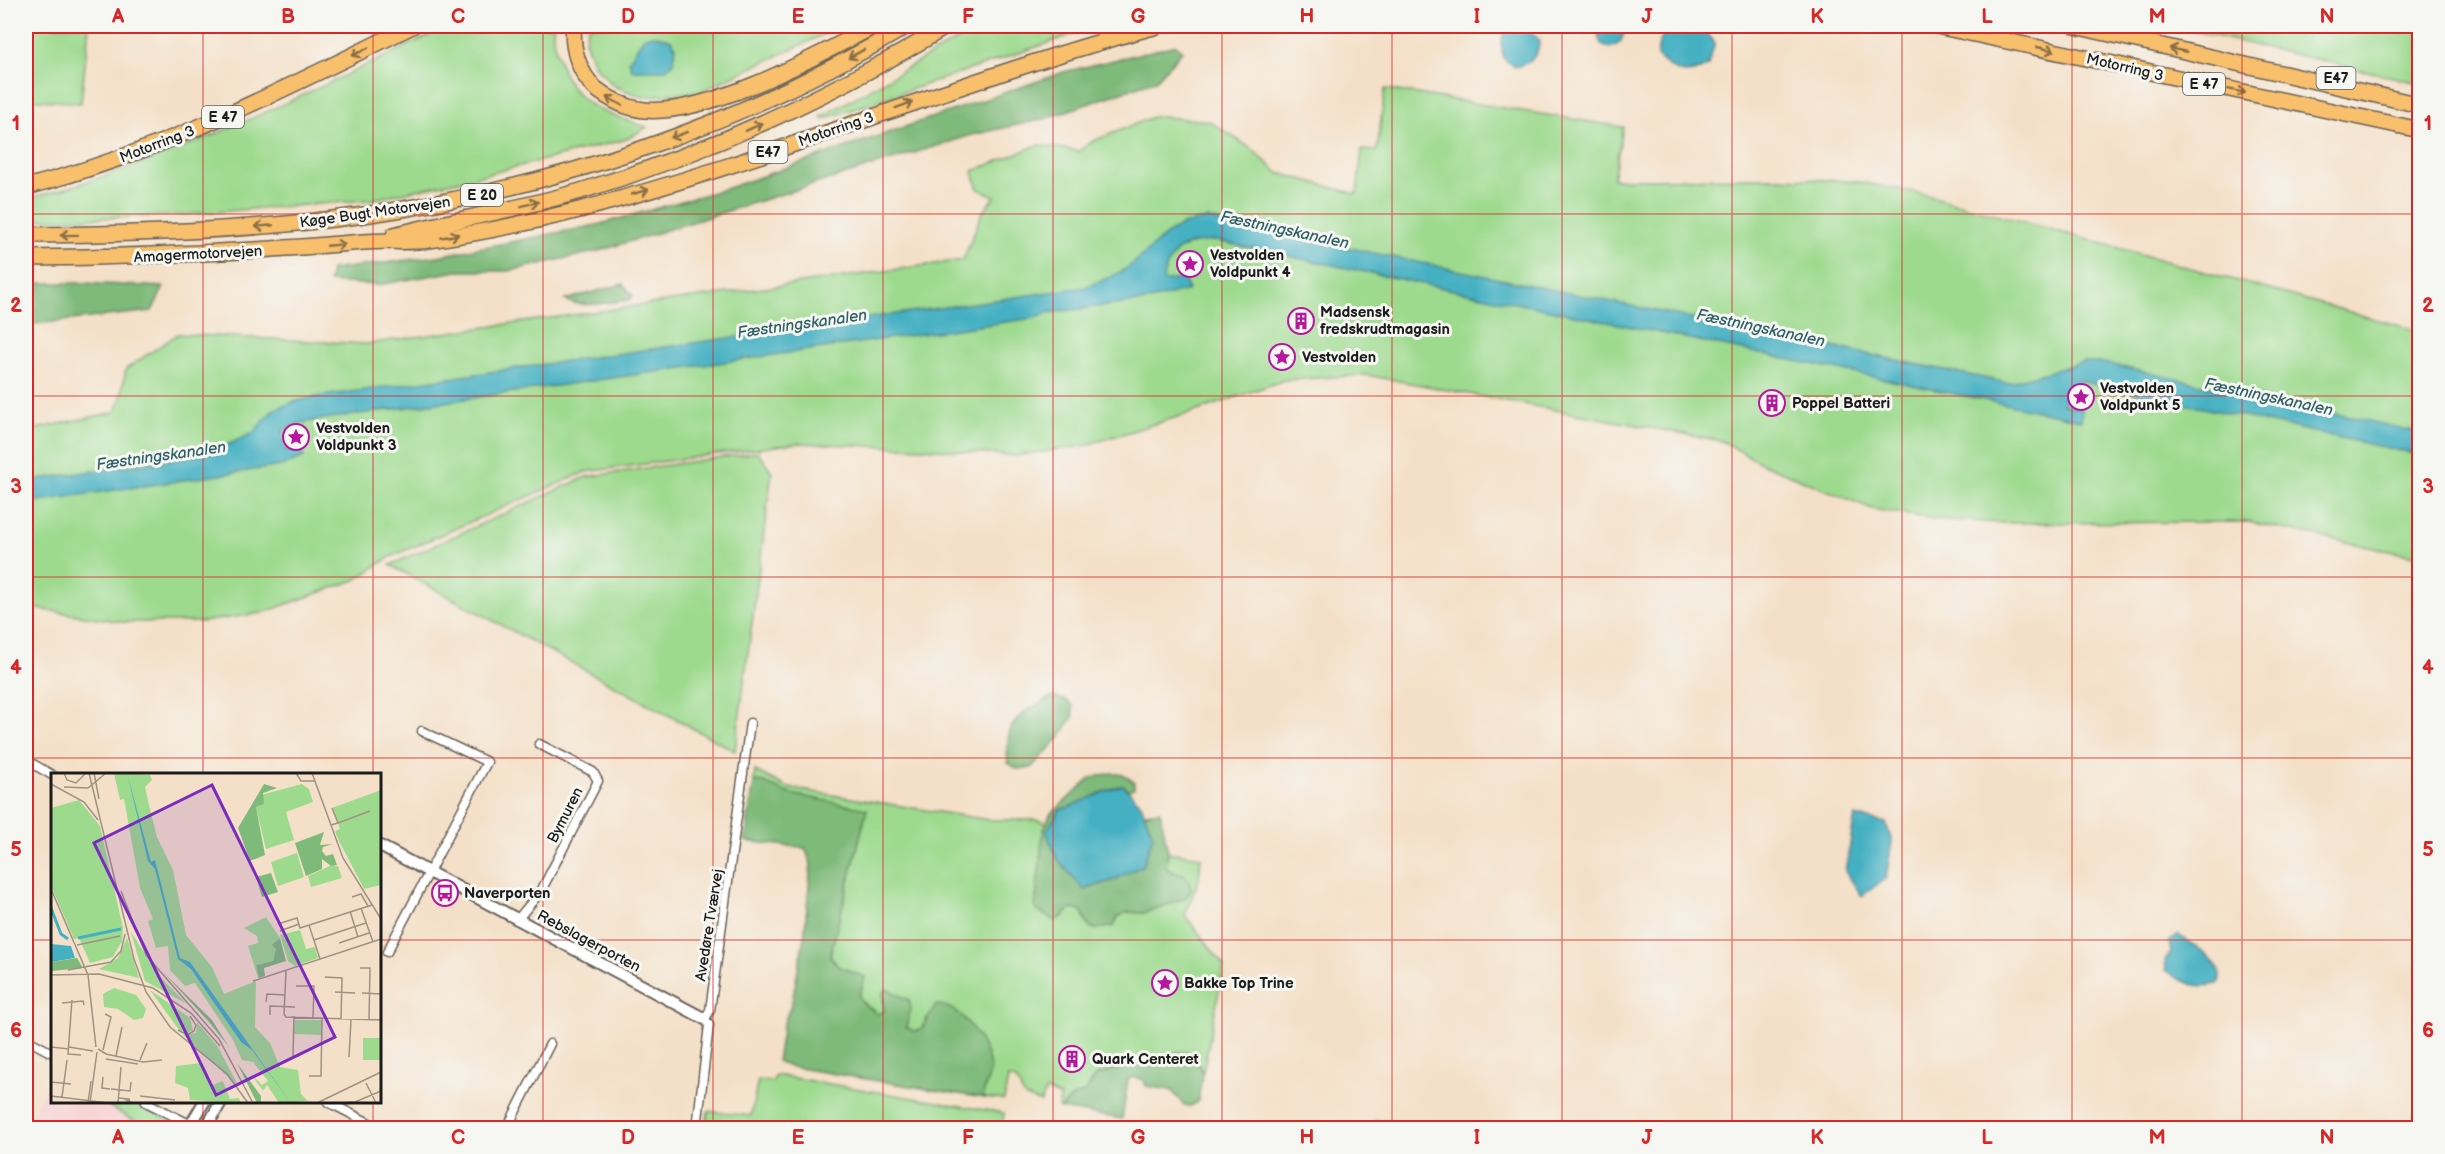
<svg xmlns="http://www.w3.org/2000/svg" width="2445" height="1154" font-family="'Balsamiq Sans',sans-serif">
<rect width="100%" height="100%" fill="#f6f6f2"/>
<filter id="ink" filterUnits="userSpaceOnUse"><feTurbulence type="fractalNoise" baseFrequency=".0167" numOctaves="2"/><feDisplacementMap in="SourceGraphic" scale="12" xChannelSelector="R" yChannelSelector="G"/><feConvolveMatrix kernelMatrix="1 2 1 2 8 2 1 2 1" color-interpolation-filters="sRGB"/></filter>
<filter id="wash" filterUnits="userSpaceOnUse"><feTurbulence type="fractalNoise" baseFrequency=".008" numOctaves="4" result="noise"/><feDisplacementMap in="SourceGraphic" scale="24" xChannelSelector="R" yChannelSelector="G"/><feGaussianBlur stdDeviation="1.35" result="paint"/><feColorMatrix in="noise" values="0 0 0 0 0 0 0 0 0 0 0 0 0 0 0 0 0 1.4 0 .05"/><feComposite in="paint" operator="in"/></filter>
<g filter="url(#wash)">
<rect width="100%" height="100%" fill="#f4e0c8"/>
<polygon fill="#f7cfd1" points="52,1075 52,1102 139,1102 176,1121 172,1128 26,1128"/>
<g fill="#9dda8e" stroke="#5c7b55" stroke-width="1.5">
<polygon points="26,26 89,26 81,103 26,99"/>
<path d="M449,26H554C551,37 555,46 558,57C573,108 602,111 647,127L627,139L476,177L369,200L165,216L26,220V199C174,162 311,91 449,26Z"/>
<polygon points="588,26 842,26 701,91 643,97 614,86 594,65 585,40"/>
<polygon points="981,26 1098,26 824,119 821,117"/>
<polygon points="2171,26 2419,26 2419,83"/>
<polygon points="1385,89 1623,127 1613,179 1779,178 1853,181 1919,193 2419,331 2419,557 2248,522 2001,523 1933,519 1872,509 1761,463 1722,441 1367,375 1284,380 1197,411 1083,446 1014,456 924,448 799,443 585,472 390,557 355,580 262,613 202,622 124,622 26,607 26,431 115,412 121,397 126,369 178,334 366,344 963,260 982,213 995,196 978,189 973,171 1038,145 1079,151 1089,143 1155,116 1209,121 1252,149 1278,173 1357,194 1362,150 1377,151"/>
<polygon points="758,452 772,472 735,751 390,565 586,477"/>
<polygon points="755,771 788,788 989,820 1039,820 1047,823 1043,831 1035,909 1061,918 1071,909 1081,910 1089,927 1126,912 1144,913 1184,874 1170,871 1166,866 1168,852 1201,857 1199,879 1185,915 1224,966 1203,1072 1189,1053 1127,1065 1097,1075 1085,1092 1071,1098 1061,1109 1058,1108 1061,1097 1046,1090 1041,1103 1025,1097 1016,1080 1008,1078 1004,1100 984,1098 983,1091 987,1081 927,1018 921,1030 913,1031 906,1027 911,1008 883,992 884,1012 878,1014 864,1004 859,997 865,977 838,966 830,955 866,814 787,793 760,782 754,782"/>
<polygon points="775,1075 1004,1113 1002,1128 706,1128 708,1111 751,1116 758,1080 773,1082"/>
<polygon points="101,1102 133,1102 175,1123 178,1128 147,1128"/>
</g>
<g fill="#7eba79" stroke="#4d6b4a" stroke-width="1.5">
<polygon points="1176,45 1182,51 1156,80 1044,119 972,135 599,251 509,271 457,271 377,285 329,282 331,270 438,256 597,225 728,188 1064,72"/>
<polygon points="26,283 84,283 164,287 152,311 26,325"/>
<path d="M623,284L633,296L629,300C609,302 584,309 565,300Z"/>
<path d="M1052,697L1066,700L1073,706V717L1059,738L1031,768L1018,769L1008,763C1003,722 1018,714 1052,697Z"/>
<path d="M1111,773L1124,775L1134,782V788L1128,790L1123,785C1101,791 1083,803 1060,810L1084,890L1114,880L1143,865L1153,836L1144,813L1160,811L1168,852L1166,866L1170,871L1184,874L1190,882L1191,891L1185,898L1144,913L1126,912L1118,917L1114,926L1096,929L1089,927L1081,910L1071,909L1055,921L1035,909L1043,831L1050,815L1091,778Z"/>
<path d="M760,781L787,793L867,809L830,956L838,966L865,977L859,997L864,1004L878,1014L884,1012L883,992L887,989L909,1000L911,1008L906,1027L913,1031L921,1030L936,1005C961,1003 990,1047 990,1070C990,1080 982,1087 984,1098L792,1067L777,1061L783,1025L792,1002L804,938L811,864L805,848L745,841L754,782Z"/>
<polygon points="1176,1052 1189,1052 1203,1072 1198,1101 1191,1106 1184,1105 1171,1090 1146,1086 1144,1080 1135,1077 1128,1079 1122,1119 1061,1109 1071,1098 1085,1092 1097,1075"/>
<polygon points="1376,1120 1444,1128 1374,1128"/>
</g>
<g fill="#44b0c2" stroke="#30666f" stroke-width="1.5">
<polygon points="1601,26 1621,26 1625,31 1620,43 1610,48 1601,44 1598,36"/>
<path d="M1677,26L1702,27L1715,43L1708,66C1685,78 1676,74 1657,56L1659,42L1667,29Z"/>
<path d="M1515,27L1530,32L1540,40C1538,56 1532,63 1515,67L1503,58L1501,43L1504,32Z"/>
<polygon points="654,35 670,39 676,47 673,64 664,70 632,70 629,60 644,37"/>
<path d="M1208,219L2008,383L2083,362H2099L2419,432V455L2079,381L2067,389L2063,404L2082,409L2081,420L1216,241C1196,242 1178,243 1169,262C1166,269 1162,274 1164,281L1184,279L1189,290L1146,301L1046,313L1034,318L317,420L297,424L282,431L285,450L301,449L304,457L281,466L26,503V481L208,454L253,433L273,410L293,402L315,397L1085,287C1103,280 1121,274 1136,261C1162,240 1171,223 1208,219Z"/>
<path d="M1123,785L1141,804L1153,836L1143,865L1114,880L1084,890L1058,860L1046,831L1060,810C1083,803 1101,791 1123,785Z"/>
<polygon points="1855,816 1886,823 1892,842 1886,878 1862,896 1845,871"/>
<path d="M2179,935C2194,946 2226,962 2219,983C2198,990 2183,983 2166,970L2165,960L2171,952L2169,942Z"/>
</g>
</g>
<g filter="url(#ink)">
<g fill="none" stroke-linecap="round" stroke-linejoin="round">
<defs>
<g id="minor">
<polyline points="26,760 52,775"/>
<polyline points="517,920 541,891 598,781 593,772 539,744"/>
<polyline points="387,952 487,762 422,731"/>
<polyline points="26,1039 52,1053"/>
<polyline points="146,1102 197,1128"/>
<polyline points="328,1102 379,1128"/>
<polyline points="507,1128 550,1044"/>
<polyline points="697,1128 709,1025 705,1019 710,1010 750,723"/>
</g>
<g id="tertiary">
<polyline points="380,846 705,1019"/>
<polyline points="189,1128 204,1102"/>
<polyline points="206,1128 221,1102"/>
</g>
<g id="motorway">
<path d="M574,26C571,47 579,73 595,88C610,100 625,108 644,110C709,116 817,56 874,26"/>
<polyline points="1937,26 2420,130"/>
<polyline points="2075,26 2420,105"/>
<path d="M26,187C162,152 287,88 412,26"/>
<path d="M26,235C136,234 247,231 357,216C551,190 739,126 907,26"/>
<path d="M394,235C457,219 521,209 584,190C712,151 833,95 947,26"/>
<path d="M26,258C139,257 251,252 364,242C386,240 407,243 429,240C480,233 533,222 583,209C778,158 963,78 1157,26"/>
</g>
</defs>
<use href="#minor" stroke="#686158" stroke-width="11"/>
<use href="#tertiary" stroke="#686158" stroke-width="14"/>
<use href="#motorway" stroke="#686158" stroke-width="18"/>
<use href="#minor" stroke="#fff" stroke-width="8"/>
<use href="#tertiary" stroke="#fff" stroke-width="10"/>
<use href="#motorway" stroke="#f8bf6c" stroke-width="15"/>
</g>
<defs><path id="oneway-shaft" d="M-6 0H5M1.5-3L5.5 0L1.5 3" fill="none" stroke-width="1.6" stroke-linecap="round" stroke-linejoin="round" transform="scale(1.5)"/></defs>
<g stroke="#8a6e44">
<use href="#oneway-shaft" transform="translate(2046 49) rotate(13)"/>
<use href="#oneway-shaft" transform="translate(2178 50) rotate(-167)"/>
<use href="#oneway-shaft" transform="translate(360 52) rotate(153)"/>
<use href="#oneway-shaft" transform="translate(856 54) rotate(151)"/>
<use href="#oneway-shaft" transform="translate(2237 91) rotate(12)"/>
<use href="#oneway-shaft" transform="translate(614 101) rotate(-153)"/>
<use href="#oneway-shaft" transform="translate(904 105) rotate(-20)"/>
<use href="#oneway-shaft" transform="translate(754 127) rotate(-25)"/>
<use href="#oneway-shaft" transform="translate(679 135) rotate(159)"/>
<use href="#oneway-shaft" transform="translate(640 192) rotate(-16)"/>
<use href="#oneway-shaft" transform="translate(530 204) rotate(-14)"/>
<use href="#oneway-shaft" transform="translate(264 226) rotate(175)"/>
<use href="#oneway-shaft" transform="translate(69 235) rotate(179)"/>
<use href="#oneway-shaft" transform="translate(450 236) rotate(-10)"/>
<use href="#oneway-shaft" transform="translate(336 245) rotate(-5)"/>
</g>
</g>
<path fill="none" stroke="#d62828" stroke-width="1.5" stroke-opacity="0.55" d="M203,26V774M373,26V774M543,26V1128M713,26V1128M883,26V1128M1053,26V1128M1222,26V1128M1392,26V1128M1562,26V1128M1732,26V1128M1902,26V1128M2072,26V1128M2242,26V1128M26,214H2420M26,396H2420M26,577H2420M26,758H2420M26,940H52M380,940H2420M203,1102V1128M373,1102V1128"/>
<defs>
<symbol id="sight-ring" viewBox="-11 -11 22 22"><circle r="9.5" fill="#f6f6f2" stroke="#b5179e" stroke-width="1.5"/><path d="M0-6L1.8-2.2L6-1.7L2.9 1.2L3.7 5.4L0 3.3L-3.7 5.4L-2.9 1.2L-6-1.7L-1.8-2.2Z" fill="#b5179e"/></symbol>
<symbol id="building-ring" viewBox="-11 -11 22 22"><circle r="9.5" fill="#f6f6f2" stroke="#b5179e" stroke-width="1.5"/><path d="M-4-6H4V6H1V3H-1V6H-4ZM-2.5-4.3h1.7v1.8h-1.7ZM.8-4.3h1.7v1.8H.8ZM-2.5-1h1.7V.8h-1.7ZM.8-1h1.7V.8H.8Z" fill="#b5179e"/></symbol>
<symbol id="bus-ring" viewBox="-11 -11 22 22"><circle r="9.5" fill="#f6f6f2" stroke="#b5179e" stroke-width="1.5"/><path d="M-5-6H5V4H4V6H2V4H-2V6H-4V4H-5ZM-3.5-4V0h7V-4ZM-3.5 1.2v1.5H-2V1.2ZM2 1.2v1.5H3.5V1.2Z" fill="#b5179e"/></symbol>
</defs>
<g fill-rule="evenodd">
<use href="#sight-ring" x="1175" y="249" width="30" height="30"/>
<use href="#building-ring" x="1286" y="306" width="30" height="30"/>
<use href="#sight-ring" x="1267" y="342" width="30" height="30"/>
<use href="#sight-ring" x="2066" y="382" width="30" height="30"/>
<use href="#building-ring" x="1757" y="388" width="30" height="30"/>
<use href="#sight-ring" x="281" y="422" width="30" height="30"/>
<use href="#bus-ring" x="430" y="878" width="30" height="30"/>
<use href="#sight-ring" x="1150" y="968" width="30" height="30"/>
<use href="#building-ring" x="1057" y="1044" width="30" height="30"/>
</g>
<g text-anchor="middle" stroke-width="6" stroke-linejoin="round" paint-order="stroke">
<g fill="#f6f6f2" stroke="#5d5d5c" stroke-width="1.5">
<rect x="2316.5" y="67" width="39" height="22" rx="4.5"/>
<rect x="2183" y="73" width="42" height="22" rx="4.5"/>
<rect x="202" y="106" width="42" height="22" rx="4.5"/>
<rect x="748.5" y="141" width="39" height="22" rx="4.5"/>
<rect x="461" y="184" width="42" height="22" rx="4.5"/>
</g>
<g font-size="14" font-weight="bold" fill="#1c1c1c">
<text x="2336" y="83">E47</text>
<text x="2204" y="89">E 47</text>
<text x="223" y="122">E 47</text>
<text x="768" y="157">E47</text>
<text x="482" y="200">E 20</text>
</g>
<g font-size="15" fill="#1c1c1c" stroke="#f6f6f2">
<text transform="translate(2125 67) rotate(13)" y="5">Motorring 3</text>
<text transform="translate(836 129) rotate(-19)" y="5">Motorring 3</text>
<text transform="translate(157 144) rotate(-21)" y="5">Motorring 3</text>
<text transform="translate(375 212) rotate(-8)" y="5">Køge Bugt Motorvejen</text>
<text transform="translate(198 254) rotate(-3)" y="5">Amagermotorvejen</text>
<text transform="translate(565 815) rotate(-63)" y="5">Bymuren</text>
<text transform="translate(709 925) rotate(-81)" y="5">Avedøre Tværvej</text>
<text transform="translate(589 941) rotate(28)" y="5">Rebslagerporten</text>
</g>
<g font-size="15" font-weight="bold" fill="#1c1c1c" stroke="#f6f6f2" text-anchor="start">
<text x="1210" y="260">Vestvolden<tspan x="1210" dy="17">Voldpunkt 4</tspan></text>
<text x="1320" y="317">Madsensk<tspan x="1320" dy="17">fredskrudtmagasin</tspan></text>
<text x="1302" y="362">Vestvolden</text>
<text x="2100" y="393">Vestvolden<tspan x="2100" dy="17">Voldpunkt 5</tspan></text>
<text x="1792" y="408">Poppel Batteri</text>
<text x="316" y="433">Vestvolden<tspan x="316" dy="17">Voldpunkt 3</tspan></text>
<text x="464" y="898">Naverporten</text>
<text x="1184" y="988">Bakke Top Trine</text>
<text x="1092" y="1064">Quark Centeret</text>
</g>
<g font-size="16" font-style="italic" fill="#2e5f67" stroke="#f6f6f2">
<text transform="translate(1285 229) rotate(12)" y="6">Fæstningskanalen</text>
<text transform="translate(802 323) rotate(-8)" y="6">Fæstningskanalen</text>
<text transform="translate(1761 327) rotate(12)" y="6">Fæstningskanalen</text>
<text transform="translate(2269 396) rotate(12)" y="6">Fæstningskanalen</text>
<text transform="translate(161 455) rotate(-8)" y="6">Fæstningskanalen</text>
</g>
</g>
<g transform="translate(51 773)">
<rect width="330" height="330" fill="#f4e0c8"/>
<path d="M63,0L99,2L101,7L94,14L98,32L106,64L122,97L135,162L161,194L173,221L205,208L204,254L219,270L229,294L247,297L250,321L257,328L228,330L216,312L212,318L201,302L211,312L217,308L202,289L191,287L182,267L144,210L134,213L119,197L117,173L105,175L97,148L102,146L89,115L73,26L69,27ZM251,11L258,16L262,29L235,39L243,67L215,76L205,34L213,31L210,22ZM330,17V112L313,116L288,68L284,58L289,56L281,35ZM28,27L49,53L72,155L71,168L62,184L39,190L28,165L23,166L0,113V35ZM246,80L253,104L227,113L220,89ZM279,93H287L291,105L260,114L257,103ZM215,144L229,165L222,188L205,192L208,205H207L197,173L207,170L206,163L193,155ZM249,157L255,176L264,174L267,185L244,193L237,188L229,162ZM80,159L108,203L136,231L94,208ZM76,165L88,205L48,196L67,185ZM63,215L85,222L95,236L92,245L83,247L67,236L53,234L52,221ZM99,217L139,245L142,257L136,260L128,257ZM244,247H270V262L243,261ZM146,249L167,274L188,314L132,262L145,260ZM312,265H330V287H312ZM150,290L159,313L172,308L179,326L188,325L190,330L139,327L137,315L124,310L125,293Z" fill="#9dda8e"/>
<path d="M213,11L226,15L212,20L213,31L205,34L214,82L199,88L187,55ZM273,59L269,72L282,71L272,74L271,78L275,83L282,81L286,92L280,93L271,86V96L255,103L244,70ZM220,100L227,119L211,124L205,104ZM229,165L235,188L213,195L214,203L208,205L205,192L222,188L225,176L221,172ZM26,185L32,195L0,198V189ZM111,198L161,247L178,274L158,249ZM186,290L210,323V330H206Z" fill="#7eba79"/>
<path d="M76,0L100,89L104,87L129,185L139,189L240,330L201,277L190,269L140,196L127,186L104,96L97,88ZM0,171L20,173L24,185L0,189Z" fill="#44b0c2"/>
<path fill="none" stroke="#44b0c2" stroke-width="3" d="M0,135L10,161L17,166M27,165L70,156"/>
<path fill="none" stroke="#9e9283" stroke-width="1.5" d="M13,0L16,7L25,10L35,0M38,0L83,186L95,219L119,254L176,301L197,330M43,0L48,26M245,0L250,8H264M261,0L292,85L330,146M0,11L33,29L47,47M13,14L37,15L55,0M287,50L319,38M280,52L287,50L281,35M0,116L37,202L45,274M70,118L95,182L168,266L202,330M301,124L310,121L317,133M310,135L322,169M299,138L307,164M227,151L246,145L249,155L321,132M258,152L269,186M229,158L248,151M263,167L315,150M288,170L318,160M26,172L69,163M309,195H319L318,247M17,197L60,189L70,178L74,161M0,202L48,201L102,215L140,240L169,273M274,204L291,205L290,246M202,208L330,166M245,213H263L262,245M284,219L304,220M311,220L330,221M21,227L17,281L30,282M215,229L216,221L234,222M11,230L32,228L33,232M233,241L235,244L330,247M233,241L235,198M219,242V233L244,234M243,243L242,283H248M127,257L136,262L143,258L145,252L139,243M0,274L18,276M18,274L42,278M47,276L55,281L92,289L111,287M52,277L60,244L54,241M65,283L71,254M298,284L300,247M55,286L87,291M89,287L96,270M258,303H270L271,245M52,304L51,315L59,316M0,309L20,311M315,310L325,330M60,316L79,318L80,309M0,323L57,330M89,323L124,327M11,324L16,287M67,325L78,326L79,329L73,326M37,330L40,308M39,330L46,279M67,330L70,294M266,330L330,299M288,330L304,329L330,318"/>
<path fill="#7b2cbf" fill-opacity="0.15" stroke="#7b2cbf" stroke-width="3" d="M161,12L284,264L165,322L43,70Z"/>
<rect width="330" height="330" fill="none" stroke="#1c1c1c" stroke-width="3"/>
</g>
<rect width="2445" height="1154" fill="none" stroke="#f6f6f2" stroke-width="66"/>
<rect x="33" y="33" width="2379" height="1088" fill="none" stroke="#d62828" stroke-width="2"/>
<g font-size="20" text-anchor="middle" font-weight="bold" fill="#d62828">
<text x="118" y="23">A</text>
<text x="288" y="23">B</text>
<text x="458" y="23">C</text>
<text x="628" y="23">D</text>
<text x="798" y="23">E</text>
<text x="968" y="23">F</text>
<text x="1138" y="23">G</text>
<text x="1307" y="23">H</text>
<text x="1477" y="23">I</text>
<text x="1647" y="23">J</text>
<text x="1817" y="23">K</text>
<text x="1987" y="23">L</text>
<text x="2157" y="23">M</text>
<text x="2327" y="23">N</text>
<text x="16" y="130">1</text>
<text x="2428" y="130">1</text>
<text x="16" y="312">2</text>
<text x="2428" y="312">2</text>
<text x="16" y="493">3</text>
<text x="2428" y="493">3</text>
<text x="16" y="674">4</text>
<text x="2428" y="674">4</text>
<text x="16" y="856">5</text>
<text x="2428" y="856">5</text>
<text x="16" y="1037">6</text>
<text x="2428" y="1037">6</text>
<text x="118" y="1144">A</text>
<text x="288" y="1144">B</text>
<text x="458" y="1144">C</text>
<text x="628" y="1144">D</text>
<text x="798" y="1144">E</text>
<text x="968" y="1144">F</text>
<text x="1138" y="1144">G</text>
<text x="1307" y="1144">H</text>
<text x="1477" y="1144">I</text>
<text x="1647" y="1144">J</text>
<text x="1817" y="1144">K</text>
<text x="1987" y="1144">L</text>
<text x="2157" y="1144">M</text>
<text x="2327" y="1144">N</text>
</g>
</svg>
